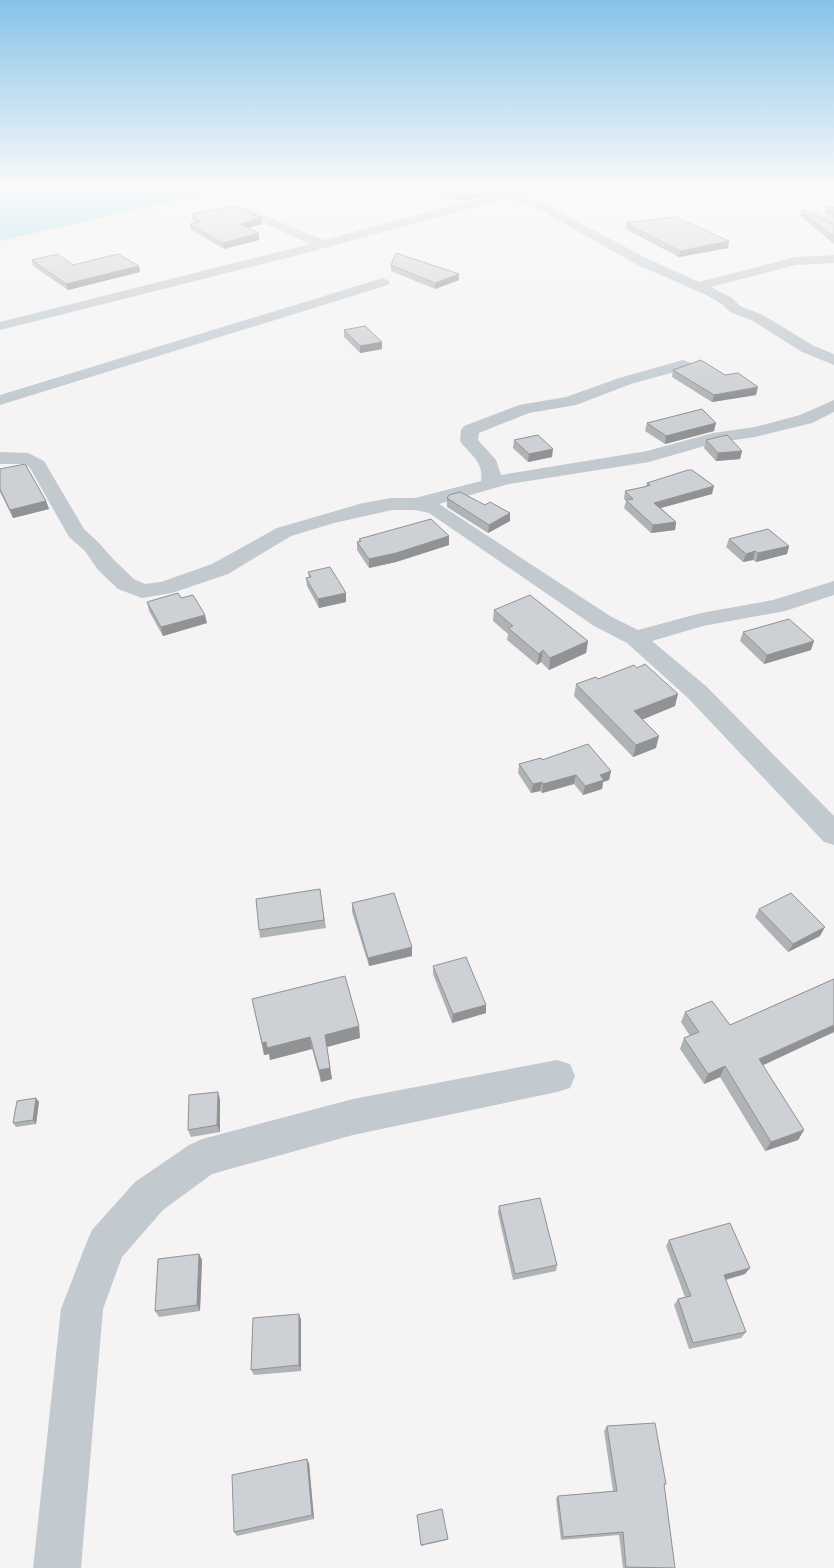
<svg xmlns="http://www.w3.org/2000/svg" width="834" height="1568" font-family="'DM Sans',sans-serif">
<rect width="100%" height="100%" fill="#f5f3f3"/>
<polygon fill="#f1ece3" points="234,187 251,187 175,207 0,248 0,241"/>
<polygon fill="#96dae7" points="0,187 234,187 0,241"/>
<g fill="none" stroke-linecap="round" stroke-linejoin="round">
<g fill="#c2cad0" fill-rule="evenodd">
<polygon points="541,187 566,187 560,190 523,196 541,202 646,258 699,282 796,257 834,255 834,263 796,265 711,287 732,298 740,306 763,315 814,346 834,354 834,365 802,352 753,321 730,312 722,304 706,295 636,264 533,206 505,199 295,256 0,330 0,322 310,244 239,212 237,210 239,208 247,208 323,240 501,193"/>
<polygon points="814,210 834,220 834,229 810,217 808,214 810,211"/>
<polygon points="383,278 390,282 388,285 0,405 0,395"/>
<path d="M683,360L689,362L691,365L689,368L631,384L576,405L529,413L479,433L478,440L496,460L501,475L647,451L713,433L755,427L800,415L834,400V412L812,423L755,437L715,443L649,462L509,484L439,504L610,616L638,630L701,613L773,600L834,581V595L785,611L703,626L652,641L706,686L834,816V845L824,842L688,698L627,643L594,626L429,513L415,510H392L334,523L291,536L228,574L172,593L142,598L118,589L98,570L85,551L69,537L30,468L24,464H0V452L28,453L44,461L84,529L99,543L114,560L134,579L145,584L161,582L212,564L277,528L363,503L392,498H415L481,481C484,461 470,455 460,441L461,430L464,426L519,405L566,397L619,378Z"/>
<polygon points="557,1060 570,1064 575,1076 570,1088 557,1092 353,1135 212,1174 163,1210 122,1257 103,1309 81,1568 33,1568 61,1309 86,1244 92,1230 135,1182 189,1145 202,1139 353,1099"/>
</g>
</g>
<g fill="#b0b3b6">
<polygon points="422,187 524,187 460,201"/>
<polygon points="834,207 834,219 824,213 826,208"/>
<polygon points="801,211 811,214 834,225 834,244 800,216"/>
<polygon points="192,214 262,224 248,228 259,233 259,240 224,249 191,230 190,224 195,223 193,220"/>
<polygon points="626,223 729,241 728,248 679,257 625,229"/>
<polygon points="32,260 73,265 139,266 140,272 68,290 33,266"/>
<polygon points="391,265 459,274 459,280 435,289 391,271"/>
<polygon points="344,330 382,349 360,353 344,337"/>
<polygon points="673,370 756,395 712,402 672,377"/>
<polygon points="647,423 714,431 665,444 645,431"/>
<polygon points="514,440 552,457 528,462 513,448"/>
<polygon points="706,440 742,451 740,459 716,461 704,448"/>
<polygon points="0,469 46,501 49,509 13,518 0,492"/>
<polygon points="647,483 712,494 661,508 676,522 675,530 651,533 624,508 626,501 624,499 625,491 646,486"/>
<polygon points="447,498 510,521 488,533 447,507"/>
<polygon points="359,539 449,545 396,562 369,568 357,550 357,542 359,541"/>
<polygon points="729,539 789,546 787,554 756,562 753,560 743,562 726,547"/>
<polygon points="308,572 346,593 346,602 319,608 307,586 306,578 309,577"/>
<polygon points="181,598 207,623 163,636 149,611 147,602"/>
<polygon points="494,610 588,641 586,653 549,670 541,662 537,665 507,640 508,634 493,621"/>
<polygon points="743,632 811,650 764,664 740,641"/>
<polygon points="598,679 675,706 642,719 656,748 633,757 574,696 576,684"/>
<polygon points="542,760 611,771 609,780 603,782 602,789 583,795 574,784 542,793 540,791 531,793 518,773 519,764"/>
<polygon points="320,889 326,928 260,938 259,930"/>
<polygon points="352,903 412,956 369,966 352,912"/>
<polygon points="759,909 820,936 788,952 755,917"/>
<polygon points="433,966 486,1005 486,1013 452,1023 433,974"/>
<polygon points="834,979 834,1032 762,1065 804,1130 798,1140 765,1151 720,1077 704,1084 680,1049 684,1038 690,1036 681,1022 685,1012 730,1025"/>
<polygon points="252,999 359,1026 360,1038 327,1047 332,1079 321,1082 312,1049 270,1060 269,1054 264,1055"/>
<polygon points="220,1099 220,1132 191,1137 188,1130"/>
<polygon points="39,1102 36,1124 16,1127 13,1123"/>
<polygon points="499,1206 557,1265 556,1271 513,1280 498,1213"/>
<polygon points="669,1240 745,1274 726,1280 746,1332 741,1338 689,1349 674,1305 678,1299 685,1297 666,1246"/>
<polygon points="199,1254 202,1260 200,1311 159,1317 155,1311"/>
<polygon points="299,1314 301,1320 301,1371 254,1375 251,1370"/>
<polygon points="607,1426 666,1484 664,1486 675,1568 623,1568 619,1535 561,1540 556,1499 558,1496 613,1491 604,1431"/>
<polygon points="309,1463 314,1519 237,1536 234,1532"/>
<polygon points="417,1515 448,1539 447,1540 421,1546"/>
</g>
<g fill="#909294">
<polygon points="500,187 524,187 460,201 460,196"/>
<polygon points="261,218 262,224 241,230 240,224"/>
<polygon points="259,233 259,240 224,249 223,243"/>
<polygon points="729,241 728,248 679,257 680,251"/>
<polygon points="139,266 140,272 68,290 66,284"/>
<polygon points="459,274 459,280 435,289 435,283"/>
<polygon points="382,342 382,349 360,353 360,346"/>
<polygon points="758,387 756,395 712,402 714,395"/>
<polygon points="716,423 714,431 665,444 666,436"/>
<polygon points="553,449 552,457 528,462 529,454"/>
<polygon points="742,451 740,459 716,461 718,453"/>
<polygon points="714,486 712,494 653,510 654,503"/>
<polygon points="46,501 49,509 13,518 10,510"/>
<polygon points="510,513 510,521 488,533 489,525"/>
<polygon points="676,522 675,530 651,533 653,525"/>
<polygon points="449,536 449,545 396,562 369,568 369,559"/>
<polygon points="789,546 787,554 756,562 758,553"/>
<polygon points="755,551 753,560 743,562 746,554"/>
<polygon points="346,593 346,602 319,608 318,599"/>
<polygon points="205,615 207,623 163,636 161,627"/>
<polygon points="588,641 586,653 549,670 550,658"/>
<polygon points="814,641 811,650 764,664 767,655"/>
<polygon points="543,650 541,662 537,665 539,654"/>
<polygon points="678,694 675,706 632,724 634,711"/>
<polygon points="659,736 656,748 633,757 636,745"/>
<polygon points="611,771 609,780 603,782 602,789 583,795 585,786 600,775"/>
<polygon points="576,775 574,784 542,793 543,784"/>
<polygon points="542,782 540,791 531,793 533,784"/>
<polygon points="825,927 820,936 788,952 793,944"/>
<polygon points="412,947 412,956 369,966 368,958"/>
<polygon points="486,1005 486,1013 452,1023 453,1014"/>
<polygon points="834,1025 834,1032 753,1070 759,1059"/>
<polygon points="359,1026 360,1038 327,1047 325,1035"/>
<polygon points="310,1037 312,1049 270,1060 269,1054 264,1055 262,1043 266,1042"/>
<polygon points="725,1066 720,1077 704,1084 708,1074"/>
<polygon points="330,1068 332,1079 321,1082 319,1070"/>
<polygon points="218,1092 220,1099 220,1132 217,1125"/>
<polygon points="36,1098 39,1102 36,1124 33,1120"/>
<polygon points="804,1130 798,1140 765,1151 771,1142"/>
<polygon points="199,1254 202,1260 200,1311 197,1305"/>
<polygon points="750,1268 745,1274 720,1281 724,1275"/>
<polygon points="299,1314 301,1320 301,1371 299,1365"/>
<polygon points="307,1459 309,1463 314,1519 312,1515"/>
</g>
<g fill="#cdd0d4" stroke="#909294">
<polygon points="437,187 500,187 460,196"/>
<polygon points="234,206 261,218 240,224 259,233 223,243 190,224 200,222 192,214"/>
<polygon points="834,207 834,213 826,208"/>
<polygon points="808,210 811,214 834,225 834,237 801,211"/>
<polygon points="676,217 729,241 680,251 626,223"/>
<polygon points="396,253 459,274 435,283 391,265"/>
<polygon points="58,254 73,265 118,254 139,266 66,284 32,260"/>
<polygon points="365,326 382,342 360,346 344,330"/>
<polygon points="701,360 725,375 738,373 758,387 714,395 673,370"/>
<polygon points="702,409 716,423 666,436 647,423"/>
<polygon points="538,435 553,449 529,454 514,440"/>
<polygon points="727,435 742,451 718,453 706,440"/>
<polygon points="25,464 46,501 10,510 0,489 0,469"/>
<polygon points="688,470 692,470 714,486 654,503 676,522 653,525 626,500 633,499 625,491 644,487 650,485 647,483"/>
<polygon points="460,492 485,505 490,502 510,513 489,525 447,498 449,495"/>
<polygon points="431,519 449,536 396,553 369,559 357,542 361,541 359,539"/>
<polygon points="768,529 789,546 758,553 755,551 746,554 729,539"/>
<polygon points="330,567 346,593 318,599 306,578 311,577 308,572"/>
<polygon points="178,593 181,598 193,595 205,615 161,627 147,602"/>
<polygon points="530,595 588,641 550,658 543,650 539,654 508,628 513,626 494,610"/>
<polygon points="789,619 814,641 767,655 743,632"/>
<polygon points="645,664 678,694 634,711 659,736 636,745 576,684 596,677 598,679 634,665 637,668"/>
<polygon points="588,744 611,771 600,775 604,780 585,786 576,775 543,784 542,782 533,784 519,764 541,758 542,760"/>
<polygon points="320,889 324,920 259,930 256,899"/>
<polygon points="394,893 412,947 368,958 352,903"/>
<polygon points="791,893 825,927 793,944 759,909"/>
<polygon points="466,957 486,1005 453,1014 433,966"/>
<polygon points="345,976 359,1026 325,1035 330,1068 319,1070 310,1037 267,1048 266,1042 262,1043 252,999"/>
<polygon points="834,979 834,1025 759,1059 804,1130 771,1142 725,1066 708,1074 684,1038 699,1032 685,1012 712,1001 730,1025"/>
<polygon points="218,1092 217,1125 188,1130 189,1095"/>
<polygon points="36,1098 33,1120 13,1123 17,1101"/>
<polygon points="540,1198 557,1265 515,1274 499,1206"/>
<polygon points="730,1223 750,1268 724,1275 746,1332 693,1343 678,1299 691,1296 669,1240"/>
<polygon points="199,1254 197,1305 155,1311 158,1259"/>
<polygon points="299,1314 299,1365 251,1370 253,1318"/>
<polygon points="655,1423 666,1484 664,1484 675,1568 626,1567 623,1532 563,1537 558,1496 617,1491 607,1426"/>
<polygon points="307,1459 312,1515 234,1532 232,1475"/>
<polygon points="442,1509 448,1539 421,1545 417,1515"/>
</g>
<linearGradient id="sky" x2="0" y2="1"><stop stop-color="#87c3e8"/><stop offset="0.46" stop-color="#fafafa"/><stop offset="1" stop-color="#fafafa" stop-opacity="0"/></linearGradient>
<rect width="834" height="406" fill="url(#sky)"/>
</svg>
